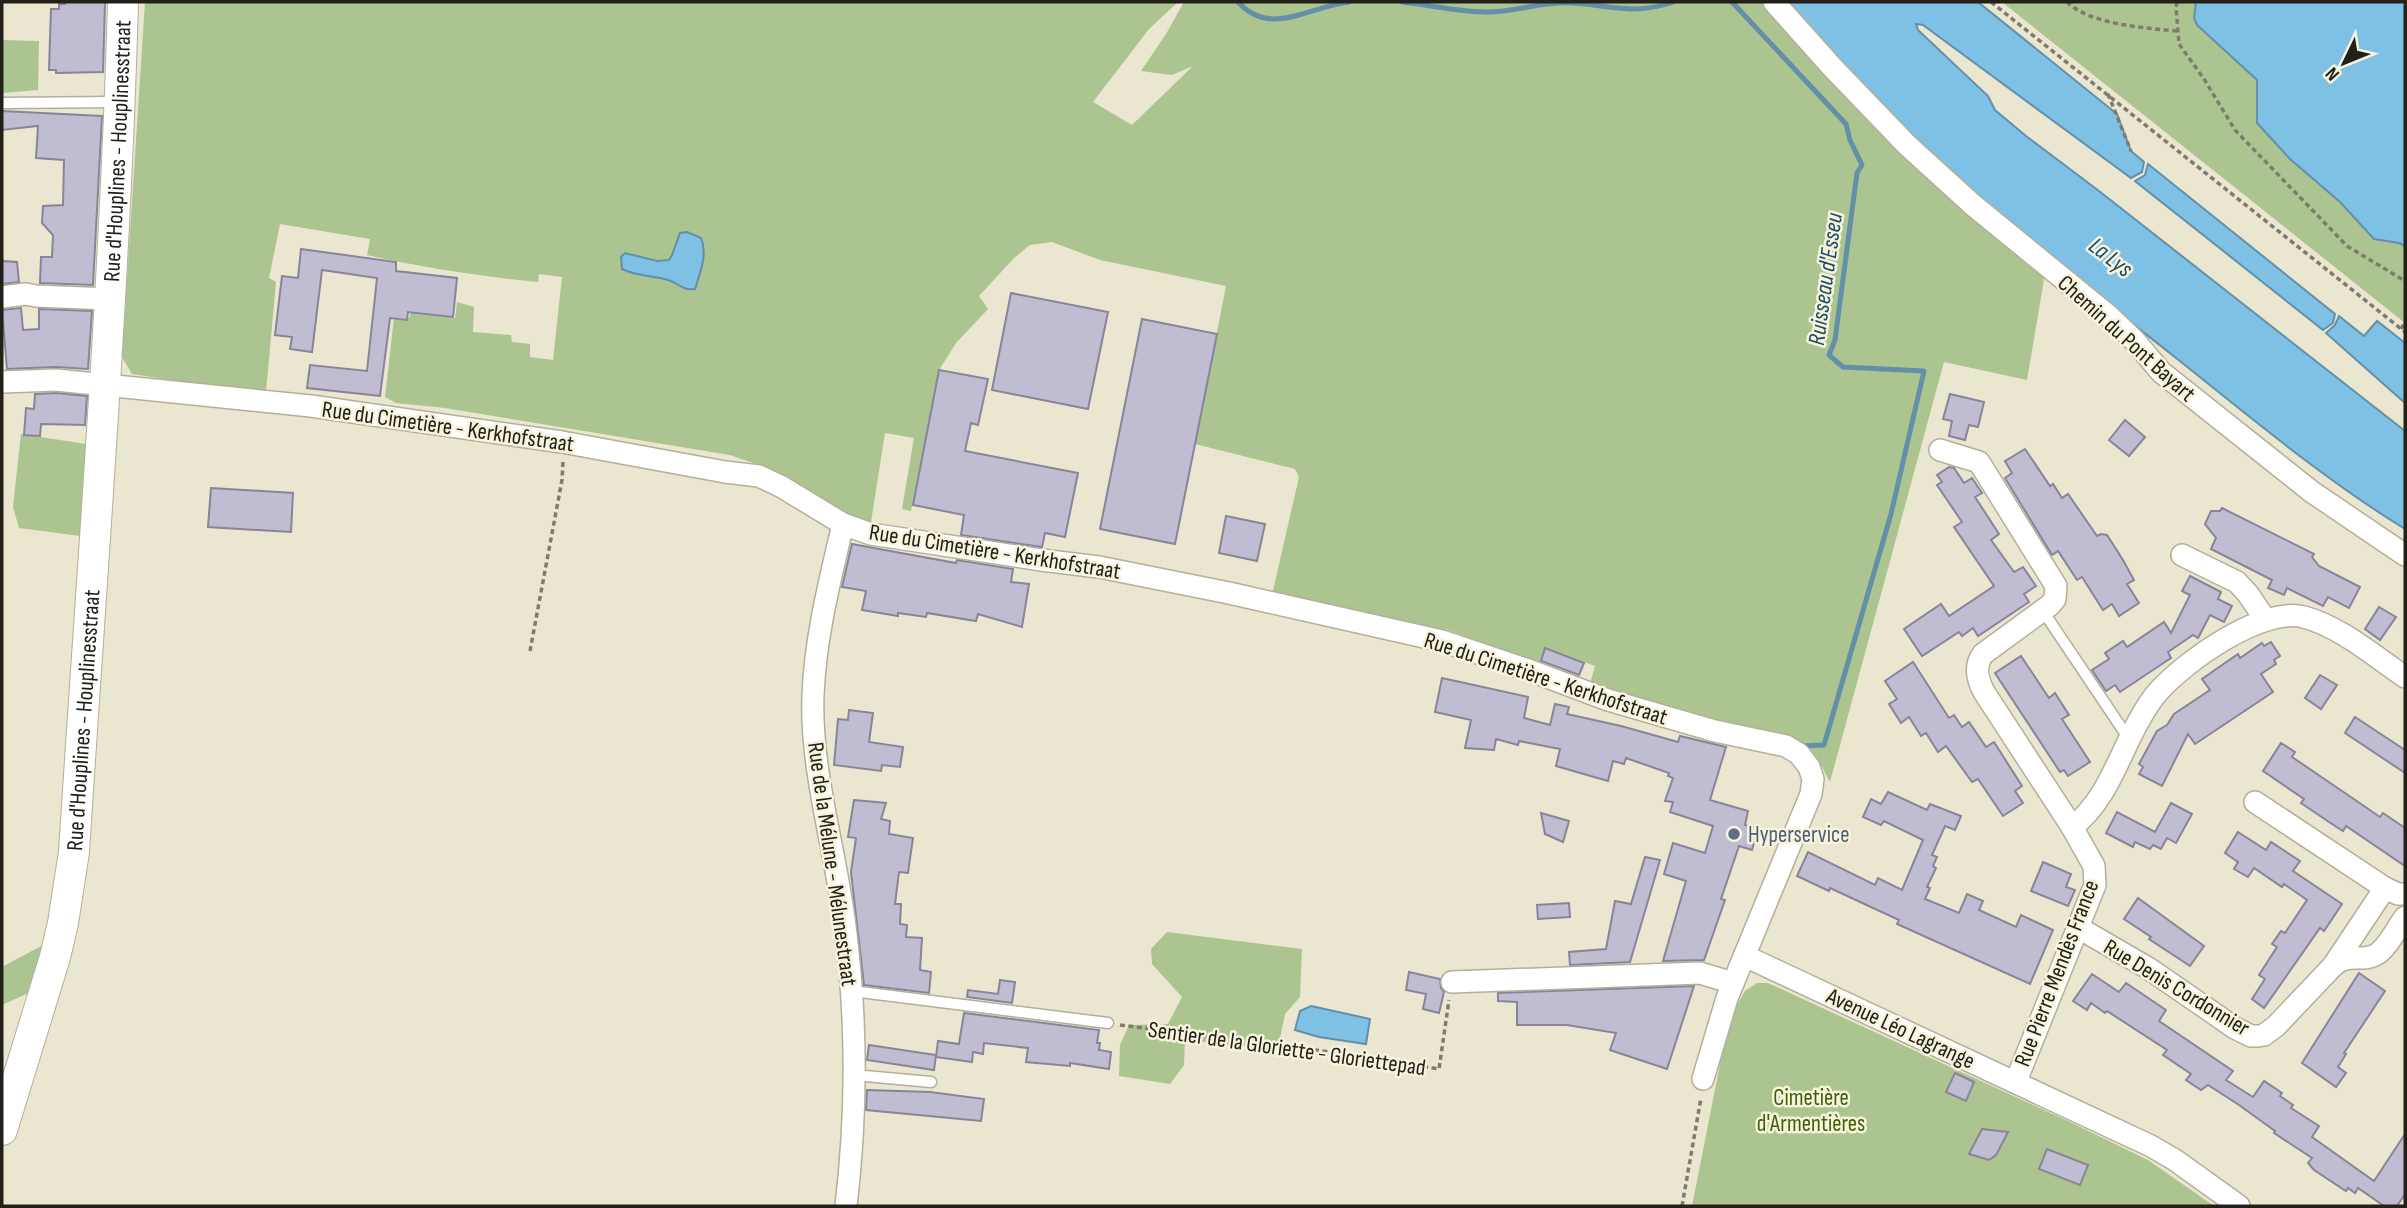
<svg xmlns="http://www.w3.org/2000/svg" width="2407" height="1208" font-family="'Sofia Sans Condensed',sans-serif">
<rect width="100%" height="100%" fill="#eae6cf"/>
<g fill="#abc490">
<path d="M145,2H1178L1149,29L1093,102L1132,125L1193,66L1172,75L1141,71L1166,34L1184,2H1783L2048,256L2027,380L1944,362L1830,782L1816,756L1791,737L1650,705L1590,684L1595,666L1546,648L1539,663L1448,630L1272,595L1299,477L1295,469L1195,444L1226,286L1100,260L1052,242L1030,245L1014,258L979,296L988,309L956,343L939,370L911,511L902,509L914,438L885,433L871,522L835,510L768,468L730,455L445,408L396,403L385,397L394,318H409L411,312L455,318L457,302L474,307L473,332L511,335L512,342L530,344V357L553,360L562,277L539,274L538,282C480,276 424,268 367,255L370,239L280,224L269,278L276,282L266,391L251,394L228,389L132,374L122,357Z"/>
<polygon points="2002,2 2405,2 2405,323"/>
<polygon points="2,40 39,41 38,90 2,93"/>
<polygon points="21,434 92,445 80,536 19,528 13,507"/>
<polygon points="1167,932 1302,949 1300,997 1285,1014 1279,1043 1268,1049 1185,1040 1184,1065 1170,1084 1119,1076 1120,1045 1129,1025 1168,1024 1182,997 1152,964 1151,949"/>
<polygon points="45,944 35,990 2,1005 2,967"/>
<polygon points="1757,983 1768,983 2070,1122 2148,1160 2214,1206 1692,1206 1724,1044 1737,1005 1745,991"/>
</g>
<g fill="#7fc0e5" stroke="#6390a8" stroke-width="2">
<path d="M1783,2H1978L2117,114L2131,151L2144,162L2142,172L2131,178L1923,25L1916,24L1918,30L1988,96L1995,110L2026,136L2099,191L2405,431V529C2322,478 2248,415 2171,354C2098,296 2023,239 1954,176C1894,122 1837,62 1783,2Z"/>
<polygon points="2196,2 2405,2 2405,246 2399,243 2374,239 2340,202 2290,159 2257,123 2257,80 2197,25 2194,18"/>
<polygon points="2148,164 2335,314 2333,323 2323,330 2135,181 2145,175"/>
<path d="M687,232L701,238C708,254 700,273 695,289C682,291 679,283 668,280C653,275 638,277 622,269L621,257L625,253L657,261L669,260L672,255L680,233Z"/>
<polygon points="2339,316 2364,336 2377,321 2405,343 2405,403 2326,333 2335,325"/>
<polygon points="1311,1006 1370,1019 1366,1044 1319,1037 1295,1030 1300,1011"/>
</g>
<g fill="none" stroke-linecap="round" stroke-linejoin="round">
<g stroke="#6390a8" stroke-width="5">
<path d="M1238,2C1271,38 1310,6 1349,2"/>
<path d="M1402,2C1430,5 1458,12 1487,12C1515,12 1543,1 1572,3C1611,5 1633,16 1673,2"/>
<polyline points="1732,2 1846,124 1850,140 1862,165 1857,173 1835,340 1829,355 1843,367 1924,371 1891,514 1824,745 1803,746"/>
</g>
</g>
<g fill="#c0bdd3" stroke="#888499" stroke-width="2">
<polygon points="65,2 105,2 103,72 56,73 56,70 49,70 51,9 59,9 59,4 65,4"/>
<polygon points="2,111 102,116 93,285 40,283 41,257 52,257 53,235 42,223 43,206 63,205 64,160 36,158 38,126 2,130"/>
<polygon points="301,249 396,262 396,271 457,278 453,317 408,312 407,320 390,318 380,396 307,388 310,365 367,371 377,278 322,270 312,352 290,349 292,337 275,335 282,276 298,278"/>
<polygon points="2,261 17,262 19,282 2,284"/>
<polygon points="1011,293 1108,312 1088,409 992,390"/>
<polygon points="21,308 23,330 39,329 39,309 92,311 88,369 56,367 7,369 2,310"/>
<polygon points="1142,319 1217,334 1175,544 1100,529"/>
<polygon points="939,370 988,379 978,425 971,423 965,451 1078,473 1065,537 1045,533 1042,547 961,535 964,515 913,505"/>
<polygon points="56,393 87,396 85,425 41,424 40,436 24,435 26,408 34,409 35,394"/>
<polygon points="1950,394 1984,402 1978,427 1969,425 1965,440 1949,436 1952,421 1943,419"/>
<polygon points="2125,420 2145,437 2129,456 2109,440"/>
<polygon points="2025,449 2050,486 2053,484 2062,498 2068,494 2097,536 2101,534 2107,535 2123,560 2134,580 2127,584 2139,603 2119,616 2112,604 2103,610 2082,577 2077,580 2058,551 2052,555 2005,478 2012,473 2005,461"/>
<polygon points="1949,467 1954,468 1964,483 1972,478 1982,493 1975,497 1999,534 1991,540 2014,572 2023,567 2036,586 2024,594 2029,602 1978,636 1973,628 1962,636 1959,632 1922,656 1904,629 1941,604 1949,616 1994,586 1954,527 1962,522 1937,485 1942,482 1937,475"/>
<polygon points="211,488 293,493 291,532 208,527"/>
<polygon points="2222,508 2314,554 2312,557 2319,566 2360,587 2349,608 2328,597 2323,606 2287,588 2284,595 2268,588 2272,580 2211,549 2216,538 2205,524 2211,511 2220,511"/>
<polygon points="1226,516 1265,524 1257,561 1219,553"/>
<polygon points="852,544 956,563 957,560 1013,569 1011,582 1029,584 1022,627 978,614 976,621 927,613 926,617 898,613 898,616 862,610 866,591 842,587"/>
<polygon points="2190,576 2221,592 2218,599 2232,606 2224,622 2210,615 2198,638 2193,635 2168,652 2171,658 2120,692 2115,685 2106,691 2092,670 2109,659 2105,653 2123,641 2127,647 2164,622 2171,633 2190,595 2182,591"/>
<polygon points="2379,607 2396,617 2380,640 2365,629"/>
<polygon points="2271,642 2280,656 2274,660 2276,664 2261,674 2273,692 2195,744 2188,734 2162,786 2139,774 2143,767 2139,764 2157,731 2167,725 2174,714 2210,690 2202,679 2238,654 2240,658 2262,643 2264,646"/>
<polygon points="1545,648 1584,663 1579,675 1541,661"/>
<polygon points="2021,656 2049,698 2055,693 2069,715 2062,719 2090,762 2068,776 2064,770 2060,772 1995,673"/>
<polygon points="1913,662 1949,718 1954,715 1962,727 1969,722 1986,747 1994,742 2022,786 2015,791 2023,803 2003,816 1978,779 1972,782 1946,746 1938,752 1926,733 1921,736 1909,717 1901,723 1889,704 1897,699 1885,681"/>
<polygon points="2320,675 2337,685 2321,709 2305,698"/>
<polygon points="1442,678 1528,697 1524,718 1550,725 1555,704 1569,707 1567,714 1621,726 1678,742 1680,736 1726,747 1710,800 1748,811 1745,825 1758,828 1752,850 1739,846 1721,899 1725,900 1704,960 1663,961 1686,881 1664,874 1673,843 1705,853 1713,826 1670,812 1673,802 1665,801 1673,778 1668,776 1669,773 1626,758 1624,764 1613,761 1608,781 1556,766 1560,749 1519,741 1518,745 1496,739 1494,750 1465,748 1471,720 1435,712"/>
<polygon points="849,710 873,713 869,742 903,747 900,767 882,765 881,771 834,765 838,719 848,720"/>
<polygon points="2355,717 2405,750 2405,773 2345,733"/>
<polygon points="2281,743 2295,752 2292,757 2320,776 2380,817 2383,813 2405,828 2405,866 2346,826 2343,831 2329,822 2301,803 2304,799 2263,771"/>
<polygon points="1888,792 1927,810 1930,804 1961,816 1955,830 1945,826 1932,855 1937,857 1933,866 1936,868 1927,887 1930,888 1925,899 1959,913 1967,894 1983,901 1979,910 2016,927 2021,915 2053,930 2030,984 1897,924 1899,920 1830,888 1829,891 1797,876 1808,852 1875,885 1878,878 1902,890 1923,840 1884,821 1881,825 1863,817 1871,799 1881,804"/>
<polygon points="854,800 886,803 881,819 890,821 889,834 913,838 908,873 899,872 895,904 901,904 900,924 907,925 906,937 922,938 920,970 931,972 929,993 864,985 851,872 856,838 848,837"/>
<polygon points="2171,803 2192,814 2176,843 2167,838 2161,849 2153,845 2150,849 2135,842 2133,847 2106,833 2117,812 2155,832"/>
<polygon points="1541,813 1569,821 1563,842 1545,834"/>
<polygon points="2238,832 2266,850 2271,842 2300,861 2293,871 2342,904 2324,931 2320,928 2264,1008 2252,999 2265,979 2259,975 2277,947 2272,944 2281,931 2285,933 2307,900 2284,884 2282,887 2254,868 2248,877 2234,869 2238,862 2225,853"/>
<polygon points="1645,857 1660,860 1630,962 1570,965 1569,952 1606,949 1615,901 1631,904"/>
<polygon points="2043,862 2071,874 2066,887 2075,890 2068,906 2031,891"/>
<polygon points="2138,898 2204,946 2190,966 2149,939 2151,937 2124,919"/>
<polygon points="1569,903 1570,917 1538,919 1537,905"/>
<polygon points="1409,972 1440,979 1441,988 1444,992 1439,1013 1423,1009 1426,994 1406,990"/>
<polygon points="2359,973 2385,991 2344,1053 2346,1054 2338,1067 2346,1073 2336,1087 2302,1063"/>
<polygon points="2092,974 2119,992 2126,983 2166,1010 2159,1021 2233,1071 2226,1080 2253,1097 2264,1081 2282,1093 2280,1096 2293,1105 2291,1108 2319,1126 2312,1137 2374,1181 2405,1134 2405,1194 2397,1206 2384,1206 2358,1188 2355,1193 2348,1188 2346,1191 2314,1170 2308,1163 2312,1158 2274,1133 2275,1131 2239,1105 2208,1085 2201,1090 2186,1080 2191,1074 2163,1055 2167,1050 2107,1011 2105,1013 2091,1003 2087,1010 2073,1001"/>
<polygon points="1000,980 1015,982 1012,1003 967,997 968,990 998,994"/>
<polygon points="1694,986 1667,1069 1610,1050 1616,1033 1567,1025 1517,1025 1517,1002 1498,1001 1498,993"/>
<polygon points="964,1013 1099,1030 1097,1043 1100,1043 1099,1050 1111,1052 1109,1069 1070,1063 1070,1066 1026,1062 1028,1048 984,1043 983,1054 973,1052 972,1062 936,1057 938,1041 959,1044"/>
<polygon points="869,1045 936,1055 934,1070 867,1060"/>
<polygon points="1955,1073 1974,1082 1966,1101 1946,1092"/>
<polygon points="867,1090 930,1092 984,1099 981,1121 866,1110"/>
<polygon points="1982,1129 2008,1132 1996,1155 1989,1160 1969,1154"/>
<polygon points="2047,1149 2088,1165 2080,1185 2039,1169"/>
</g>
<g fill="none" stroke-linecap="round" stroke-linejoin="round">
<defs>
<g id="lane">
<polyline points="2,103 117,102"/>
<polyline points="2043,611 2129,739"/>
<polyline points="852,991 1108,1023"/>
<polyline points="854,1075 931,1082"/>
</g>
<g id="street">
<polyline points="1774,2 1832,67 1907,145 1973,205 2110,317 2134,340 2161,372 2312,492 2405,555"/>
<polyline points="2,297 26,294 36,296 109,299"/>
<polyline points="2,382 56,380 311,406 562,442 725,472 759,476 782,487 843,524 871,534 1041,560 1099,567 1229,593 1442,641 1531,671 1608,700 1715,731 1786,746 1799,754 1809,767 1813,779 1811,794 1727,998 1703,1079"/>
<path d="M1940,450L1979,462L2056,586L2055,599L2050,605L1983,654C1974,666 1977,679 1984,692L2072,827"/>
<path d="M843,524C830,580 815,638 813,696C810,769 836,852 845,926C857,1019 857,1113 846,1206"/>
<polyline points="2182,555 2237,582 2248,594 2265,619"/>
<polyline points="2255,802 2385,888 2398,894 2405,894"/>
<polyline points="2079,928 2148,968 2235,1028 2251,1036 2258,1036 2264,1035 2276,1026 2333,966 2385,888"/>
<polyline points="1745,956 2151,1146 2175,1160 2239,1206"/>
<path d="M2333,966C2348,952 2363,963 2377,954C2388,947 2397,928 2405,917"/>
<polyline points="1452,982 1700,973 1733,983"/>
<path d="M2016,1081L2095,885L2094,866L2072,827C2105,803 2118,759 2137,724C2143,713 2149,702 2157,693C2184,662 2262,606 2304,617C2341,627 2374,656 2405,677"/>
</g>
<g id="secondary">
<path id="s1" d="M2,1130L55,957L63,923L74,852C92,569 115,286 123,2"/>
</g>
</defs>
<use href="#lane" stroke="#b3af99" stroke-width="13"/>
<use href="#street" stroke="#b3af99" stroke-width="24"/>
<use href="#secondary" stroke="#b3af99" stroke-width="32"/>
<g stroke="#7f7c6d" stroke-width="3.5" stroke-dasharray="5 3.5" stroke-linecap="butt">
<polyline points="1991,2 2405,332"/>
<path d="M2067,2C2091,25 2146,28 2178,31"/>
<polyline points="2177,2 2176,7 2179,44 2204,79 2235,130 2347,246 2405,281"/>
<polyline points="2108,94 2131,151"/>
<polyline points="2401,329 2405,322"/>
<polyline points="530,651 562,480 563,460"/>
<polyline points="1120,1025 1303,1048 1439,1069 1449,1000"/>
<polyline points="1682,1206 1701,1098"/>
</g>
<use href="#lane" stroke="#fff" stroke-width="10"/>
<use href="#street" stroke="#fff" stroke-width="21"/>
<use href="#secondary" stroke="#fff" stroke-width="30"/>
</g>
<circle fill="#5c6f8a" stroke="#f7f3dc" stroke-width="2.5" cx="1734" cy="834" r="7"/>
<g text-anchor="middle" stroke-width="5" stroke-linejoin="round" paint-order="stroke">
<g font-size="23" fill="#222018" stroke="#f7f3dc">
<text dy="8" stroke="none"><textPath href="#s1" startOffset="990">Rue d'Houplines - Houplinesstraat</textPath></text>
<text transform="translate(2127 338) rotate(42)" y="8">Chemin du Pont Bayart</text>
<text transform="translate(448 426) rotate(8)" y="8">Rue du Cimetière - Kerkhofstraat</text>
<text transform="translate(995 551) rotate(9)" y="8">Rue du Cimetière - Kerkhofstraat</text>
<text transform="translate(1546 678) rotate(18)" y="8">Rue du Cimetière - Kerkhofstraat</text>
<text dy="8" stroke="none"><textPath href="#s1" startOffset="420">Rue d'Houplines - Houplinesstraat</textPath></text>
<text transform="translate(833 864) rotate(82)" y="8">Rue de la Mélune - Mélunestraat</text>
<text transform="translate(2056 973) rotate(-69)" y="8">Rue Pierre Mendès France</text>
<text transform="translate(2177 987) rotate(31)" y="8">Rue Denis Cordonnier</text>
<text transform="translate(1901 1028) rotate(25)" y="8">Avenue Léo Lagrange</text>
<text transform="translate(1287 1048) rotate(8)" y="8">Sentier de la Gloriette - Gloriettepad</text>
</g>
<g font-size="23" fill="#4e5e75" stroke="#f7f3dc" text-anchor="start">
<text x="1748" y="842">Hyperservice</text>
</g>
<g font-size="23" fill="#3f5f05" stroke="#f7f3dc">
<text x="1811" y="1105">Cimetière<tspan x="1811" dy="26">d'Armentières</tspan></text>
</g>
<g font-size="24" font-style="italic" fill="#1a4d67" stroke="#f7f3dc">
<text transform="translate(2111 257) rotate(38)" y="8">La Lys</text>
<text transform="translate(1825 279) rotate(-82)" y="8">Ruisseau d'Esseu</text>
</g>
</g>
<rect width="2407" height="1208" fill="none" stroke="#222018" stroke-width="7"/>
<g transform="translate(2344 63) rotate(227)" stroke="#f7f3dc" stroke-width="5" paint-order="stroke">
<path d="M0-5L12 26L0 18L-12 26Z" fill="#222018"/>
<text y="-10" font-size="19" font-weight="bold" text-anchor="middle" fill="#222018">N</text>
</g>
</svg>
